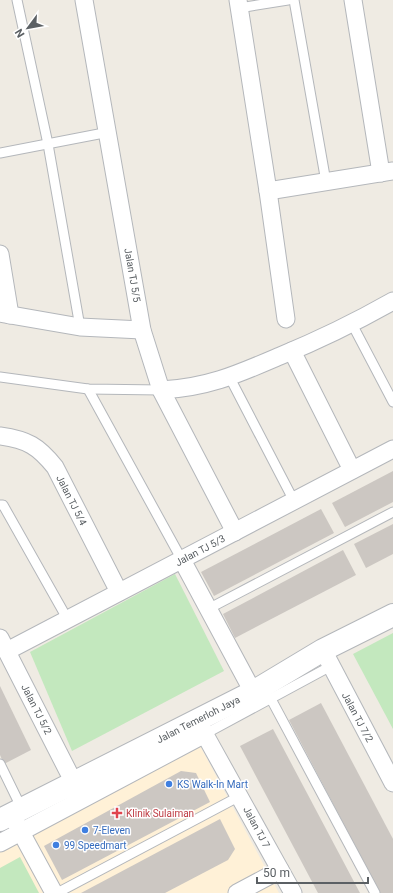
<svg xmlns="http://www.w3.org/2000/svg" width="393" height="893" font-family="Roboto,sans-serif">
<rect width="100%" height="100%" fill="#efebe3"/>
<polygon fill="#fff1d7" points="192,731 279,893 0,893 0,834"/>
<g fill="#c3e8be">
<polygon points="175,574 224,671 72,751 30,652"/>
<polygon points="393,633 393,729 353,654"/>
<polygon points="20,857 39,893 0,893 0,868"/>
</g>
<g fill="#ccc7c2">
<polygon points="393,471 393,502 345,527 332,503"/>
<polygon points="321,509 334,533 214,596 201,572"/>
<polygon points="393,524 393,554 366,568 354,544"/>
<polygon points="343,550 356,575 235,638 223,614"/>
<polygon points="0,686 31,750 4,764 0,755"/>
<polygon points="321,703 393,839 393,893 380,893 289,720"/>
<polygon points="273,729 360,893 318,893 240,746"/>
<polygon points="181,771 196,773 210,802 62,880 44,846"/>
<polygon points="220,819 235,849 228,860 165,893 81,893"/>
</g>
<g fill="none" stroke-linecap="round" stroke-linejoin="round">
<defs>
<g id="service">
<polyline points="17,0 48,144 80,327"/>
<polyline points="294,0 326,182"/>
<polyline points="239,8 288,0"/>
<polyline points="0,153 109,132"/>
<polyline points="352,324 393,402"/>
<polyline points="0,377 88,389 161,390"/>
<polyline points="230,378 294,501"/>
<polyline points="88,389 182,560"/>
<polyline points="0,505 3,505 68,620"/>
<polyline points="208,609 393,512"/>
<polyline points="271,699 375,893"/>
<polyline points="205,734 331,666"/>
<polyline points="0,764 21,807"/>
<polyline points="57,893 240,796"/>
</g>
<g id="minor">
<polyline points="84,0 142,330 161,390 235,532"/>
<polyline points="238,0 268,191 286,319"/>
<polyline points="353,0 381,173"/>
<polyline points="268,191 393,171"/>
<polyline points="0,254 10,315"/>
<polyline points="0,313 80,327 142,330"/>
<polyline points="292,351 352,470"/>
<path d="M161,390C207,388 238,374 280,356C319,340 356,322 393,301"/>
<path d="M0,436C28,440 38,446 55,467L119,592"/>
<polyline points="182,560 253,692"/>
<polyline points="0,638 73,781"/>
<polyline points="323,650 393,783"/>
<polyline points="7,651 393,449"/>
<polyline points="199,724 293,893"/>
<polyline points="16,823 54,893"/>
<polyline points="0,843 205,734"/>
<polyline points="237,893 280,870"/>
</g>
<polyline id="tertiary" points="0,820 253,692 323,650 393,615"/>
</defs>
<use href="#service" stroke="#b4b7bb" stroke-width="11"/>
<use href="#minor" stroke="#b4b7bb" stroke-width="19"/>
<use href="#tertiary" stroke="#b4b7bb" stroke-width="24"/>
<use href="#service" stroke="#fff" stroke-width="9"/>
<use href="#minor" stroke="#fff" stroke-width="17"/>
<use href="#tertiary" stroke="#fff" stroke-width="22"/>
</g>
<g fill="#3f7fe0" stroke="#fff" stroke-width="1.5">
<circle cx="169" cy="784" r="4"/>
<circle cx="85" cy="830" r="4"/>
<circle cx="56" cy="845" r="4"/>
</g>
<path fill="#e0444e" stroke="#fff" stroke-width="1.5" d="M115 807h4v4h4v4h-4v4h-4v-4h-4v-4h4z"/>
<g text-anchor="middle" stroke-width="3" stroke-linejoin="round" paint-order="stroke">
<g font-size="10" fill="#5b6064" stroke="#fff">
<text transform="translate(133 275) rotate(80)" y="4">Jalan TJ 5/5</text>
<text transform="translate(72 500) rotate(63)" y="4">Jalan TJ 5/4</text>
<text transform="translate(200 550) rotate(-28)" y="4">Jalan TJ 5/3</text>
<text transform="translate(37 709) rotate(63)" y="4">Jalan TJ 5/2</text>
<text transform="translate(358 717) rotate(62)" y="4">Jalan TJ 7/2</text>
<text transform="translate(198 719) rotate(-27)" y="4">Jalan Temerloh Jaya</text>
<text transform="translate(257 827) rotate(62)" y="4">Jalan TJ 7</text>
</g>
<g font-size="10" fill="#366cbe" stroke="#fff" text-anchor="start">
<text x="177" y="788">KS Walk-In Mart</text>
<text x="93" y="834">7-Eleven</text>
<text x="64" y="849">99 Speedmart</text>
</g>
<g font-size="10" fill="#be3a42" stroke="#fff" text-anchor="start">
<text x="126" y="817">Klinik Sulaiman</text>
</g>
</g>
<g transform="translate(28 28) rotate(238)" stroke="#ffffff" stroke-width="3" paint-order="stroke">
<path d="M0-3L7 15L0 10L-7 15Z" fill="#5b6064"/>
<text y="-6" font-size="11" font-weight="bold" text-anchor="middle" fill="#5b6064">N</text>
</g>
<path d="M257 877v6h111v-6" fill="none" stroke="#5b6064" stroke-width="2"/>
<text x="263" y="877" font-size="12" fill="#5b6064" stroke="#ffffff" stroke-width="3" paint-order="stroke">50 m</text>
</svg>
